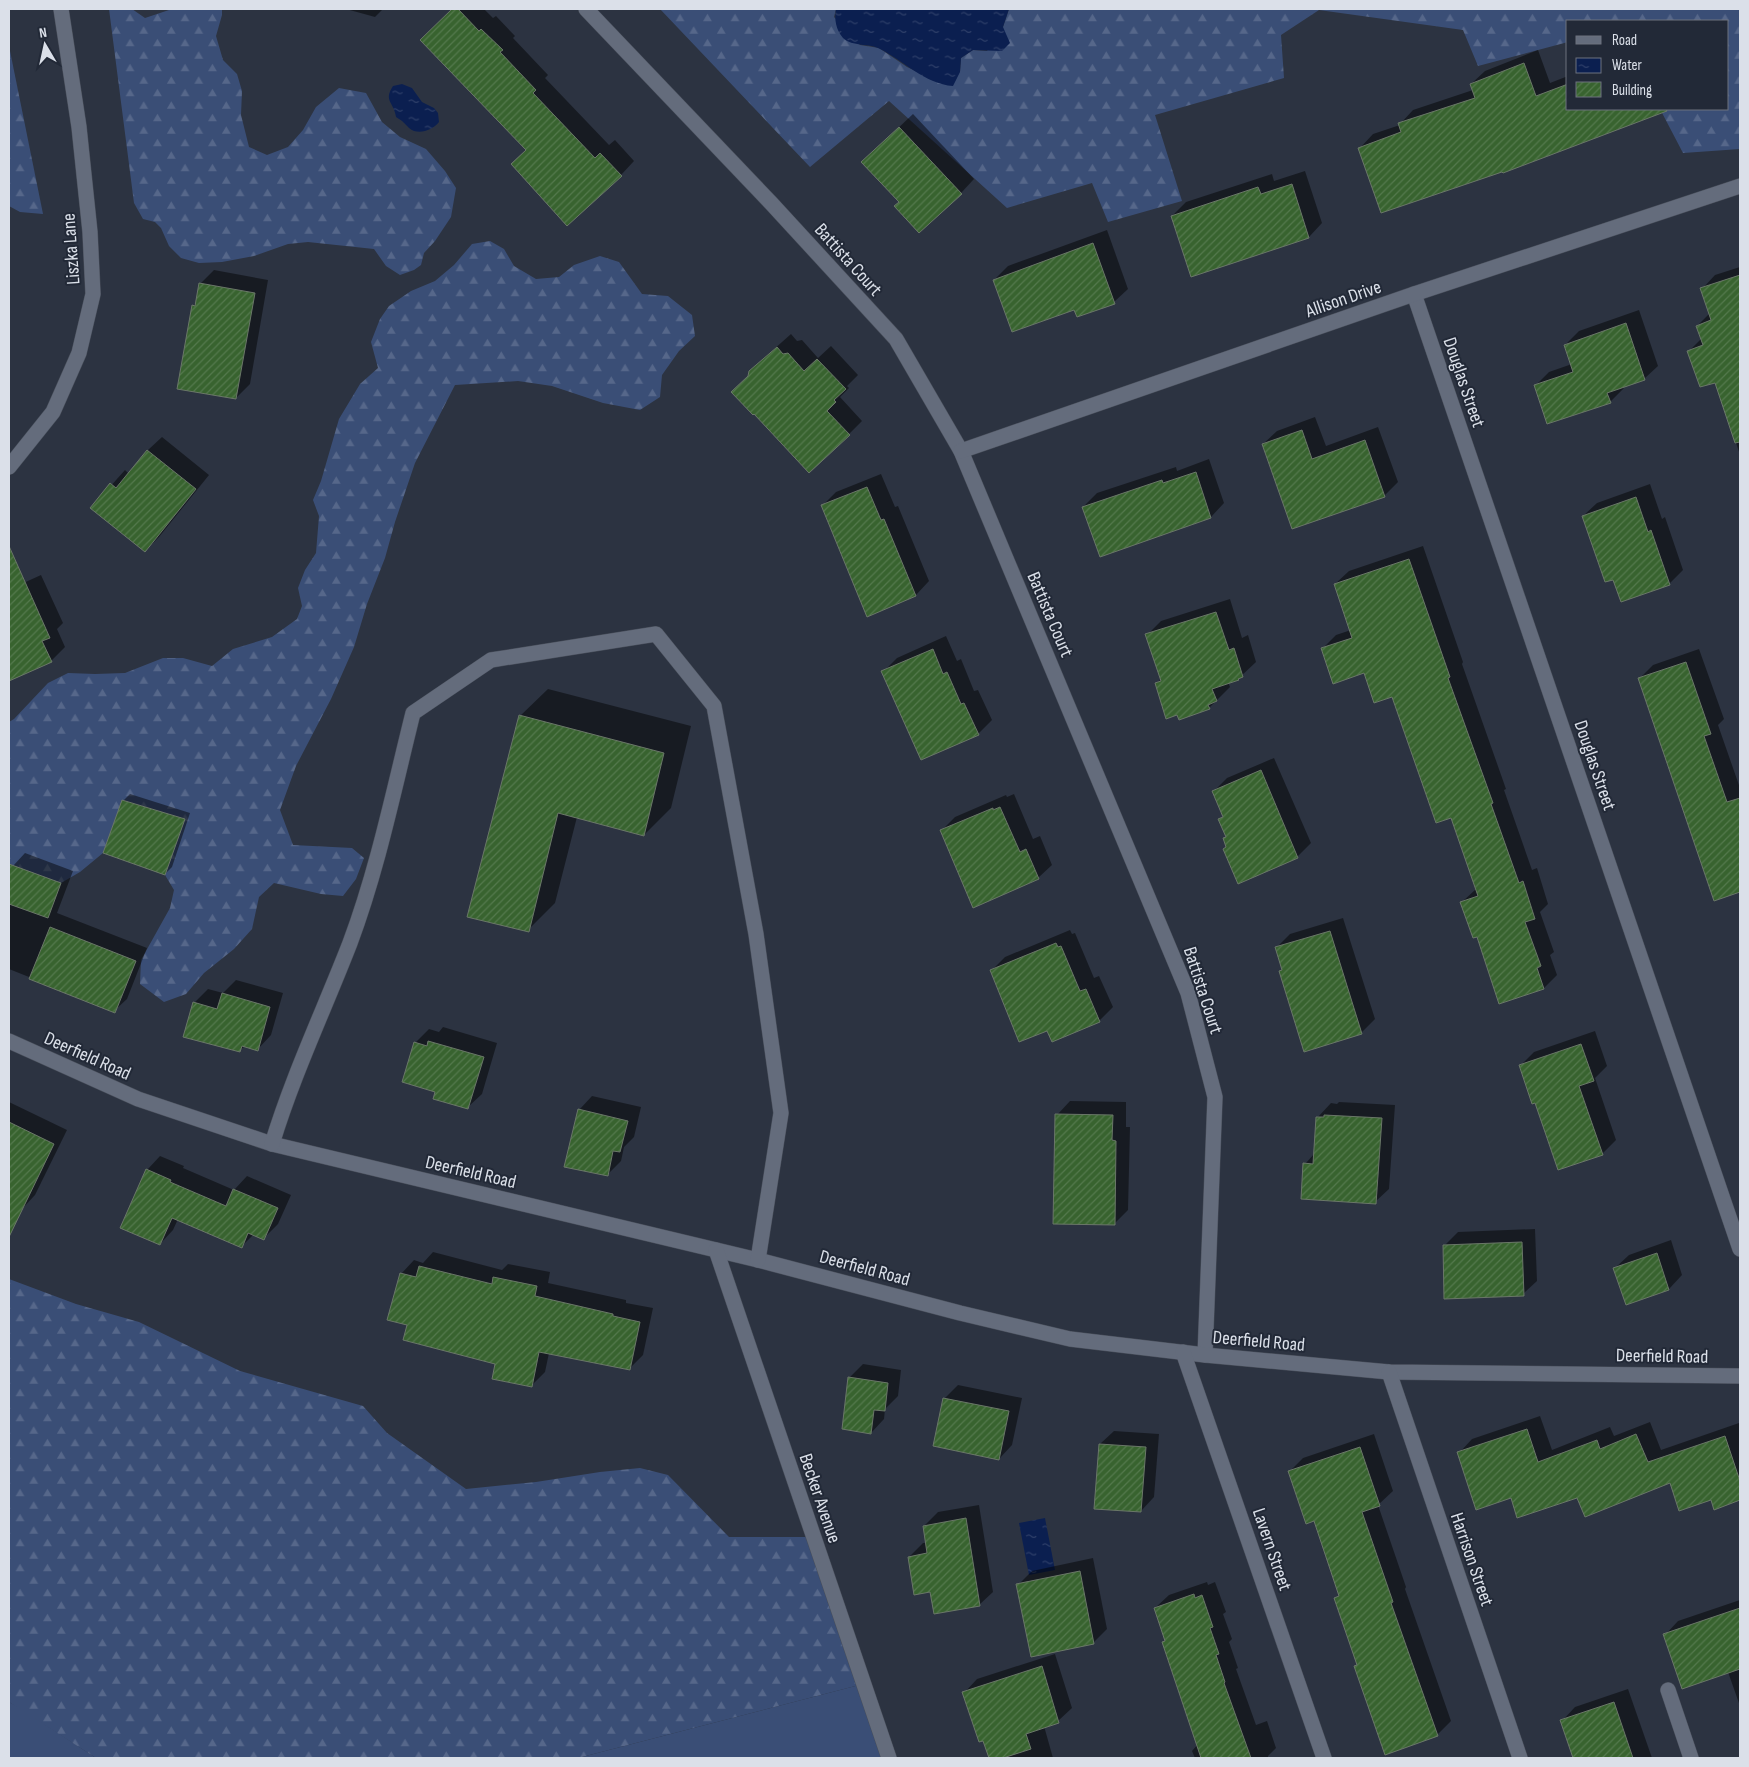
<svg xmlns="http://www.w3.org/2000/svg" width="1749" height="1767" font-family="'Sofia Sans Condensed',sans-serif">
<defs>
<pattern id="forest-firs" width="22" height="20" patternUnits="userSpaceOnUse" patternTransform="scale(1.25)"><rect width="22" height="20" fill="#3a4e76"/><path d="M5 1l3.5 6h-7zM16 11l3.5 6h-7z" fill="#56678a"/></pattern>
<pattern id="water-ripples" width="26" height="14" patternUnits="userSpaceOnUse" patternTransform="scale(1.25)"><rect width="26" height="14" fill="#0b1f50"/><path d="M2 4q2-2 4 0t4 0M15 11q2-2 4 0t4 0" fill="none" stroke="#2e3f69"/></pattern>
<pattern id="building-hatch" width="6" height="6" patternUnits="userSpaceOnUse" patternTransform="scale(1.25)"><rect width="6" height="6" fill="#38632f"/><path d="M-1 1l2-2M0 6l6-6M5 7l2-2" fill="none" stroke="#54794d"/></pattern>
</defs>
<rect width="100%" height="100%" fill="#2c3341"/>
<g fill="#3a4e76">
<polygon points="863,1684 889,1758 578,1758"/>
<polygon points="9,1702 20,1708 96,1758 9,1758"/>
</g>
<g fill="url(#forest-firs)">
<polygon points="109,9 132,9 145,18 172,9 222,9 222,15 216,36 223,60 237,74 242,91 241,115 249,147 267,155 288,147 303,130 316,107 339,88 366,93 382,122 400,137 426,149 445,171 456,188 451,217 435,241 424,253 421,265 414,270 400,275 386,266 374,249 308,242 288,244 254,256 222,262 199,263 181,258 169,246 161,228 155,222 143,219 134,203"/>
<polygon points="660,9 836,9 834,17 860,45 879,48 907,67 922,74 960,72 961,58 973,50 987,51 1003,27 1009,9 1740,9 1740,149 1683,153 1660,109 1728,109 1728,21 1568,21 1568,42 1478,66 1463,30 1319,10 1281,35 1284,78 1155,115 1182,201 1108,222 1092,183 1007,208 889,101 810,167"/>
<polygon points="9,46 43,214 20,212 9,206"/>
<polygon points="490,241 504,249 514,266 536,279 559,277 574,265 600,256 619,262 642,294 668,296 692,315 695,336 679,351 662,375 660,397 640,410 603,403 552,386 518,381 455,385 415,463 395,522 385,558 367,604 354,647 331,699 296,766 280,810 293,845 352,848 364,858 356,879 343,896 321,894 274,883 259,897 252,929 234,949 204,973 186,994 164,1002 140,984 141,960 170,908 174,890 165,875 185,819 123,800 103,853 80,872 61,883 9,864 9,722 14,719 48,683 68,673 95,674 125,673 163,658 183,658 212,666 233,649 272,637 297,619 302,606 298,588 305,570 316,553 319,516 313,500 321,481 339,419 360,384 378,368 371,342 380,319 389,306 411,291 435,281 454,265 472,244"/>
<polygon points="9,1279 76,1304 139,1322 240,1371 363,1406 387,1433 466,1489 536,1482 600,1472 640,1468 668,1475 729,1537 813,1537 863,1684 578,1758 96,1758 9,1702"/>
</g>
<g fill="url(#water-ripples)">
<path d="M836,9H1009L1003,27L1010,43L1002,51L973,50L961,58L960,72L953,86C925,84 904,61 880,49C870,43 852,47 843,38C836,30 834,19 836,9Z"/>
<path d="M402,84L412,88L422,102L434,108L438,113L439,122C433,130 418,136 409,128C403,122 404,122 396,117C394,102 383,101 393,86Z"/>
<polygon points="1045,1518 1055,1570 1029,1575 1019,1523"/>
</g>
<g fill="#0007">
<polygon points="346,9 383,9 375,17"/>
<polygon points="454,9 484,9 493,18 496,16 515,36 513,38 548,75 545,78 609,145 615,140 634,161 621,175 527,149 422,40"/>
<polygon points="1538,50 1550,83 1568,76 1568,109 1648,109 1635,122 1360,148 1373,134 1400,125 1400,124 1413,110 1473,90 1471,84 1485,71"/>
<polygon points="913,114 974,179 961,193 901,201 877,148"/>
<polygon points="1305,171 1322,223 1309,237 1192,275 1172,216 1186,202 1272,174 1274,181"/>
<polygon points="1107,230 1128,289 1114,302 1075,308 994,280 1008,266"/>
<polygon points="1740,267 1740,455 1716,381 1689,351 1702,338 1697,326 1710,313 1702,289 1715,275"/>
<polygon points="214,270 268,280 250,384 236,398 193,306 197,302 200,284"/>
<polygon points="1639,310 1658,366 1644,379 1623,386 1624,388 1610,402 1535,386 1549,372 1572,364 1565,345 1579,331"/>
<polygon points="791,334 797,341 802,340 818,358 831,346 858,375 847,386 849,388 840,397 862,421 849,434 750,376 750,372 764,358"/>
<polygon points="1315,417 1326,446 1378,427 1398,482 1384,496 1263,444 1277,431"/>
<polygon points="162,437 209,475 159,537 145,551 91,508 125,470 129,474 148,450"/>
<polygon points="1209,459 1224,503 1211,517 1100,555 1083,507 1097,493 1176,467 1177,471"/>
<polygon points="881,474 895,507 898,506 929,581 916,595 867,615 822,506 836,492"/>
<polygon points="1650,484 1662,519 1665,517 1683,570 1669,584 1614,578 1583,516 1597,503"/>
<polygon points="1423,546 1463,662 1462,664 1506,789 1504,790 1532,870 1537,868 1548,904 1540,912 1554,952 1550,955 1557,975 1544,988 1477,935 1462,902 1476,889 1452,816 1392,695 1365,672 1322,649 1336,635 1351,630 1335,584 1349,571"/>
<polygon points="41,575 63,623 57,629 65,647 51,661 13,678 9,670 9,584 17,580 19,585"/>
<polygon points="1230,599 1242,638 1248,635 1256,662 1238,679 1228,682 1230,687 1209,708 1156,684 1161,679 1147,635 1161,621"/>
<polygon points="946,636 957,661 961,659 974,691 978,690 992,720 978,734 883,672 897,658"/>
<polygon points="1699,649 1724,719 1718,725 1740,788 1740,891 1715,900 1639,679 1653,665"/>
<polygon points="548,689 691,726 671,808 644,835 577,817 555,903 528,930 520,716"/>
<polygon points="1274,758 1311,843 1297,857 1227,846 1224,839 1227,836 1220,819 1223,816 1213,792 1227,778"/>
<polygon points="130,794 190,813 172,867 165,874 123,801"/>
<polygon points="1014,794 1033,839 1040,836 1052,865 1038,878 941,831 955,817 1006,795 1007,797"/>
<polygon points="25,853 73,871 57,913 147,948 127,999 114,1011 9,969 9,876 13,866"/>
<polygon points="1343,918 1375,1019 1361,1033 1280,971 1283,968 1277,947 1290,934"/>
<polygon points="1070,930 1072,934 1075,933 1094,978 1099,976 1113,1007 1099,1021 1048,1029 991,971 1005,957"/>
<polygon points="236,980 283,993 271,1035 258,1049 245,1046 239,1051 194,1003 208,989 223,993"/>
<polygon points="443,1027 497,1043 482,1094 468,1107 436,1091 415,1043 429,1029 439,1032"/>
<polygon points="1595,1031 1607,1066 1595,1078 1616,1140 1602,1154 1536,1101 1521,1065 1534,1052"/>
<polygon points="592,1096 641,1107 634,1137 624,1147 621,1161 607,1175 579,1110"/>
<polygon points="1070,1101 1126,1102 1126,1127 1130,1127 1128,1210 1114,1224 1057,1115"/>
<polygon points="9,1102 67,1130 35,1195 22,1209 9,1203"/>
<polygon points="1339,1102 1395,1105 1389,1189 1375,1202 1305,1164 1315,1153 1318,1117 1331,1103 1337,1104"/>
<polygon points="160,1156 184,1166 183,1168 234,1190 247,1176 291,1195 278,1224 264,1238 254,1234 241,1247 178,1219 173,1230 160,1244 147,1170"/>
<polygon points="1535,1229 1537,1281 1523,1294 1444,1246 1458,1232"/>
<polygon points="1671,1240 1682,1275 1669,1289 1615,1268 1629,1255"/>
<polygon points="433,1252 502,1270 508,1264 550,1272 548,1283 626,1300 626,1303 653,1308 643,1355 630,1368 549,1353 545,1372 532,1385 497,1363 408,1324 401,1274 414,1260 423,1263"/>
<polygon points="863,1364 901,1370 898,1396 885,1409 884,1419 871,1433 849,1378"/>
<polygon points="958,1385 1022,1398 1012,1445 999,1459 944,1399"/>
<polygon points="1540,1416 1552,1450 1610,1427 1614,1436 1650,1422 1661,1450 1739,1423 1740,1427 1740,1499 1715,1508 1711,1499 1670,1482 1578,1496 1512,1496 1459,1453 1472,1439"/>
<polygon points="1114,1431 1159,1434 1154,1497 1141,1511 1100,1444"/>
<polygon points="1374,1434 1393,1491 1378,1505 1406,1587 1405,1589 1451,1721 1437,1735 1358,1664 1336,1598 1340,1594 1314,1520 1289,1472 1303,1458"/>
<polygon points="979,1505 993,1592 979,1605 931,1591 909,1557 923,1543 927,1543 924,1526 938,1512"/>
<polygon points="1093,1558 1107,1629 1094,1642 1018,1585 1032,1571"/>
<polygon points="1207,1582 1208,1585 1215,1582 1226,1612 1223,1614 1232,1639 1229,1642 1238,1668 1236,1669 1256,1725 1267,1721 1276,1748 1268,1756 1268,1758 1195,1758 1192,1751 1198,1744 1163,1642 1166,1640 1155,1608 1169,1595"/>
<polygon points="1740,1600 1740,1706 1728,1672 1665,1635 1678,1621"/>
<polygon points="1055,1654 1072,1708 1058,1721 1044,1726 1053,1758 990,1758 964,1693 977,1679"/>
<polygon points="1628,1689 1652,1758 1575,1758 1562,1721 1575,1707"/>
</g>
<g fill="url(#building-hatch)" stroke="#6a7768">
<polygon points="452,9 458,9 479,31 481,29 503,50 500,52 536,90 533,93 595,158 600,153 622,176 567,226 511,164 526,150 420,40"/>
<polygon points="1524,63 1536,96 1568,84 1568,109 1666,109 1667,111 1503,173 1502,172 1381,213 1358,148 1401,132 1398,123 1475,98 1470,84"/>
<polygon points="899,127 962,194 919,233 894,206 899,202 861,162"/>
<polygon points="1292,184 1309,238 1191,277 1171,216 1258,187 1261,194"/>
<polygon points="1093,243 1115,304 1077,317 1074,310 1012,332 993,280"/>
<polygon points="1740,275 1740,442 1735,443 1715,383 1700,387 1687,351 1703,345 1696,326 1711,320 1700,288"/>
<polygon points="199,283 255,293 236,399 177,389 192,305 195,306"/>
<polygon points="1626,323 1645,380 1607,393 1611,403 1547,424 1534,385 1573,372 1564,345"/>
<polygon points="777,347 783,354 788,353 804,371 817,359 846,389 834,400 836,402 827,411 850,435 809,473 754,414 753,415 731,392 748,376 749,371"/>
<polygon points="1302,430 1312,459 1365,440 1385,497 1292,529 1262,444"/>
<polygon points="147,450 196,489 145,552 90,508 110,483 116,488"/>
<polygon points="1196,472 1211,518 1100,557 1082,507 1162,480 1163,483"/>
<polygon points="867,487 881,520 884,519 916,596 867,617 821,505"/>
<polygon points="1636,497 1648,532 1651,530 1670,585 1621,602 1613,580 1605,582 1582,516"/>
<polygon points="9,546 50,638 42,641 52,662 9,681"/>
<polygon points="1409,559 1450,677 1448,678 1493,803 1491,804 1519,883 1523,881 1535,919 1525,922 1541,966 1537,968 1544,989 1499,1004 1477,937 1473,938 1460,902 1478,896 1451,818 1436,823 1392,697 1374,703 1364,673 1333,684 1321,648 1352,638 1334,584"/>
<polygon points="1216,612 1229,650 1234,648 1243,677 1238,679 1239,680 1212,689 1217,701 1208,705 1210,709 1179,720 1177,715 1166,719 1155,683 1161,681 1145,634"/>
<polygon points="933,649 943,674 947,672 961,704 964,703 979,735 921,760 881,671"/>
<polygon points="1686,662 1711,734 1704,736 1727,802 1740,798 1740,892 1714,901 1638,678"/>
<polygon points="519,715 664,753 644,836 558,813 529,932 467,917"/>
<polygon points="1261,770 1298,858 1238,884 1223,849 1226,847 1223,838 1226,837 1218,819 1223,817 1212,791"/>
<polygon points="122,800 185,819 165,875 103,853"/>
<polygon points="1000,807 1020,852 1026,849 1039,879 973,908 940,830 993,808 993,810"/>
<polygon points="9,864 61,883 48,918 9,904"/>
<polygon points="50,927 136,961 115,1013 29,979"/>
<polygon points="1330,931 1362,1034 1304,1052 1279,971 1282,970 1275,947"/>
<polygon points="1056,943 1058,947 1061,946 1080,991 1086,989 1100,1022 1052,1042 1047,1031 1019,1042 990,970"/>
<polygon points="222,993 270,1007 258,1051 242,1046 240,1052 183,1037 193,1002 217,1009"/>
<polygon points="428,1041 484,1057 468,1109 433,1099 435,1092 402,1082 414,1042 427,1046"/>
<polygon points="1581,1044 1594,1081 1579,1086 1603,1155 1558,1170 1535,1103 1532,1104 1519,1065"/>
<polygon points="578,1109 628,1121 620,1152 613,1151 608,1176 564,1167"/>
<polygon points="1055,1114 1113,1115 1112,1140 1116,1141 1115,1225 1053,1224"/>
<polygon points="1324,1115 1382,1118 1376,1204 1301,1199 1303,1163 1313,1164 1316,1117 1324,1117"/>
<polygon points="9,1122 54,1144 9,1237"/>
<polygon points="146,1169 171,1180 170,1182 226,1206 233,1189 278,1208 264,1240 248,1233 242,1248 172,1218 160,1245 120,1228"/>
<polygon points="1522,1242 1524,1296 1444,1299 1443,1245"/>
<polygon points="1657,1253 1669,1290 1626,1305 1613,1268"/>
<polygon points="419,1266 492,1284 493,1277 537,1286 535,1296 613,1314 613,1316 640,1322 630,1370 539,1352 532,1387 492,1379 495,1364 403,1340 407,1325 387,1320 400,1273 416,1277"/>
<polygon points="848,1377 888,1383 885,1411 874,1410 871,1434 842,1429"/>
<polygon points="943,1398 1009,1411 999,1460 933,1446"/>
<polygon points="1527,1429 1538,1462 1597,1440 1600,1449 1636,1434 1648,1462 1725,1436 1740,1481 1740,1500 1714,1510 1711,1500 1679,1511 1670,1483 1585,1517 1577,1498 1517,1518 1511,1498 1476,1510 1457,1452"/>
<polygon points="1099,1444 1146,1447 1141,1512 1094,1509"/>
<polygon points="1360,1447 1380,1506 1362,1512 1393,1602 1391,1603 1438,1736 1385,1755 1354,1666 1357,1665 1334,1598 1339,1596 1314,1521 1306,1524 1288,1471"/>
<polygon points="966,1518 980,1606 934,1614 930,1592 914,1595 908,1557 927,1553 923,1526"/>
<polygon points="1080,1571 1094,1644 1031,1657 1016,1584"/>
<polygon points="1194,1594 1195,1598 1202,1595 1213,1627 1210,1628 1219,1654 1216,1655 1225,1682 1224,1683 1251,1758 1201,1758 1162,1642 1165,1641 1154,1608"/>
<polygon points="1740,1608 1740,1669 1682,1689 1663,1634"/>
<polygon points="1042,1666 1059,1723 1026,1734 1031,1749 1003,1758 989,1758 983,1741 979,1742 962,1692"/>
<polygon points="1614,1702 1633,1758 1573,1758 1560,1720"/>
</g>
<g fill="none" stroke-linecap="round" stroke-linejoin="round">
<defs>
<g id="minor">
<polyline points="586,9 771,203 896,339 961,451 1188,993 1215,1097 1205,1355"/>
<polyline points="1414,294 1740,1249"/>
<polyline points="961,451 1414,294 1740,186"/>
<polyline points="9,467 53,412 79,353 93,294 90,232 79,127 61,9"/>
<polyline points="9,1041 138,1099 272,1144 758,1260 960,1313 1070,1339 1205,1355 1389,1372 1740,1376"/>
<path d="M272,1144C293,1075 324,1010 350,943C378,868 394,789 413,713L491,660L656,634L714,706L756,934L781,1113L758,1260"/>
<polyline points="716,1250 889,1758"/>
<polyline points="1183,1352 1324,1758"/>
<polyline points="1389,1372 1520,1758"/>
<polyline points="1668,1690 1691,1758"/>
</g>
</defs>
<use href="#minor" stroke="#484e5a" stroke-width="16"/>
<use href="#minor" stroke="#646c7c" stroke-width="15"/>
</g>
<g text-anchor="middle" stroke-width="4" stroke-linejoin="round" paint-order="stroke">
<g font-size="19" fill="#dbe0e9" stroke="#222937">
<text transform="translate(70 249) rotate(-94)" y="7">Liszka Lane</text>
<text transform="translate(849 259) rotate(48)" y="7">Battista Court</text>
<text transform="translate(1343 298) rotate(-19)" y="7">Allison Drive</text>
<text transform="translate(1465 382) rotate(71)" y="7">Douglas Street</text>
<text transform="translate(1051 614) rotate(67)" y="7">Battista Court</text>
<text transform="translate(1596 765) rotate(71)" y="7">Douglas Street</text>
<text transform="translate(1204 990) rotate(72)" y="7">Battista Court</text>
<text transform="translate(88 1055) rotate(24)" y="7">Deerfield Road</text>
<text transform="translate(471 1171) rotate(13)" y="7">Deerfield Road</text>
<text transform="translate(865 1267) rotate(15)" y="7">Deerfield Road</text>
<text transform="translate(1259 1340) rotate(5)" y="7">Deerfield Road</text>
<text transform="translate(1662 1355) rotate(1)" y="7">Deerfield Road</text>
<text transform="translate(821 1498) rotate(71)" y="7">Becker Avenue</text>
<text transform="translate(1273 1549) rotate(71)" y="7">Lavern Street</text>
<text transform="translate(1473 1559) rotate(71)" y="7">Harrison Street</text>
</g>
</g>
<rect width="1749" height="1767" fill="none" stroke="#dbe0e9" stroke-width="20"/>
<rect x="1566" y="20" width="162" height="90" fill="#222937" stroke="#6c727e"/>
<rect x="1576" y="36" width="25" height="8" fill="#646c7c" stroke="#6c727e"/>
<text x="1612" y="45" font-size="15" fill="#dbe0e9">Road</text>
<rect x="1576" y="58" width="25" height="15" fill="url(#water-ripples)" stroke="#6c727e"/>
<text x="1612" y="70" font-size="15" fill="#dbe0e9">Water</text>
<rect x="1576" y="82" width="25" height="15" fill="url(#building-hatch)" stroke="#6c727e"/>
<text x="1612" y="95" font-size="15" fill="#dbe0e9">Building</text>
<g transform="translate(45 45) rotate(351)" stroke="#222937" stroke-width="4" paint-order="stroke">
<path d="M0-4L9 19L0 12L-9 19Z" fill="#dbe0e9"/>
<text y="-8" font-size="14" font-weight="bold" text-anchor="middle" fill="#dbe0e9">N</text>
</g>
</svg>
